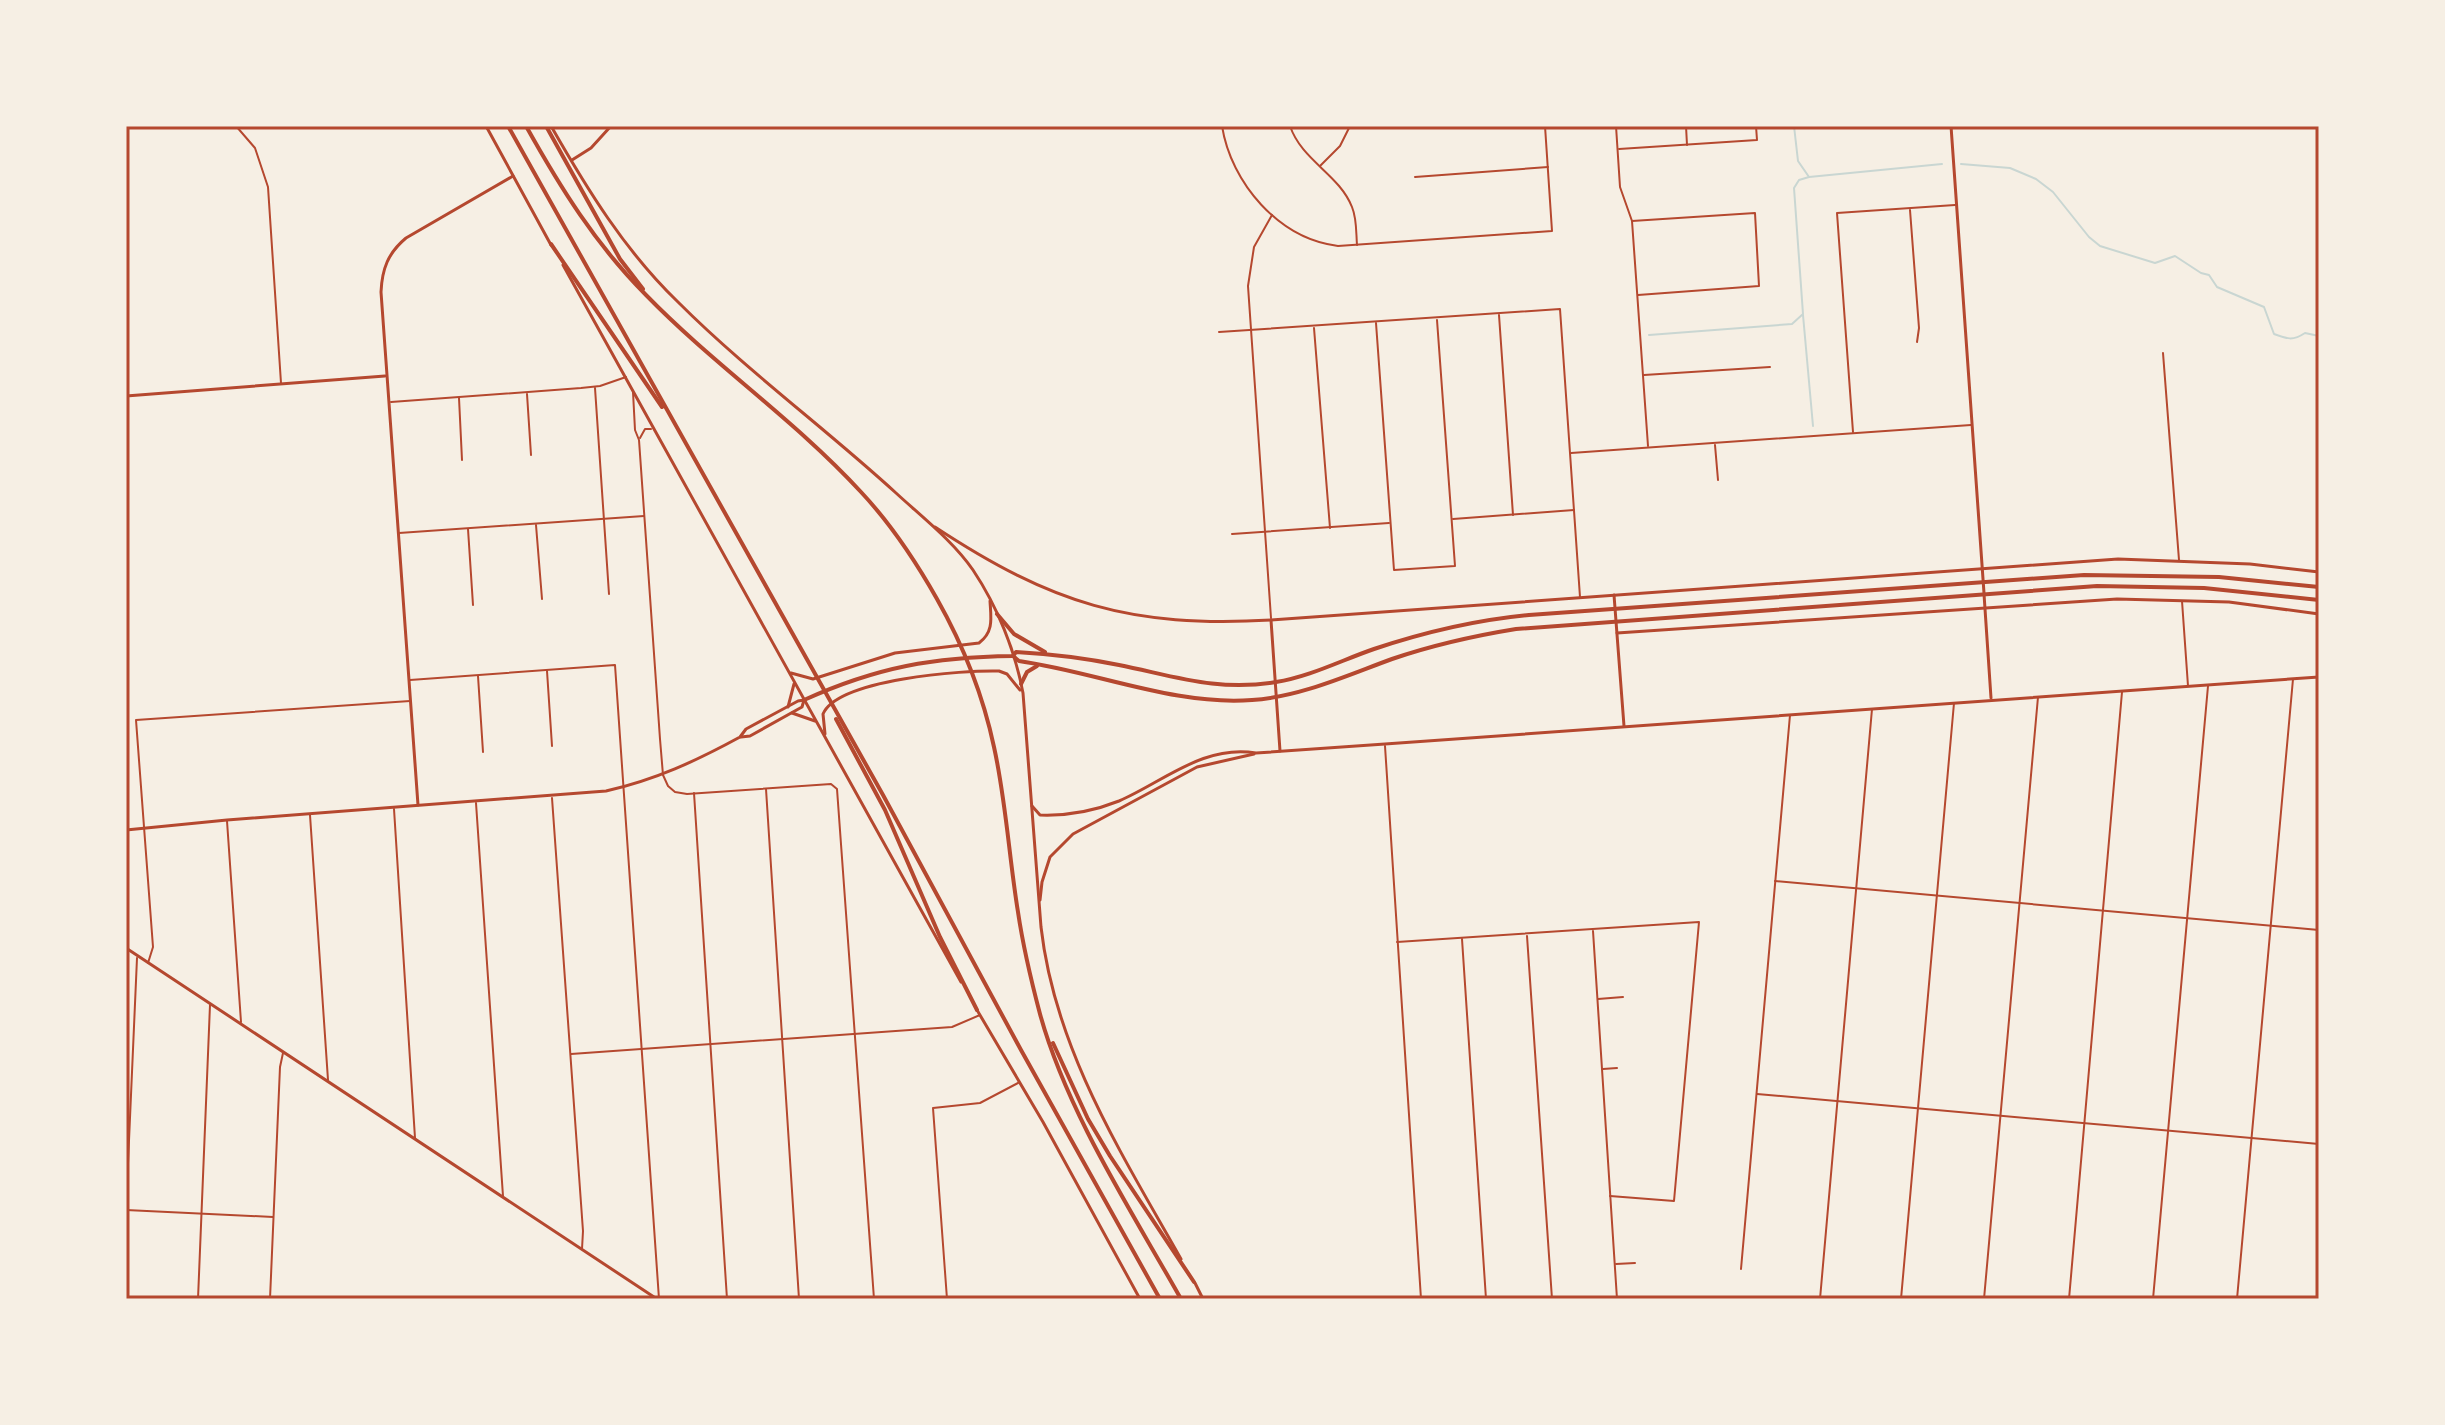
<svg xmlns="http://www.w3.org/2000/svg" width="2445" height="1425" font-family="'Open Sans',sans-serif">
<rect width="100%" height="100%" fill="#f6efe4"/>
<g fill="none" stroke-linecap="round" stroke-linejoin="round">
<g stroke="#c9d6d2" stroke-width="2">
<polyline points="1794,126 1798,161 1809,177"/>
<path d="M1961,164L2010,168L2036,179L2053,192L2089,237L2100,246L2155,263L2175,256L2201,273L2209,275L2217,287L2264,307L2274,334C2287,339 2293,341 2305,333L2319,336"/>
<polyline points="1803,315 1813,426"/>
<polyline points="1649,335 1792,324 1803,314 1794,188 1799,180 1809,177 1942,164"/>
</g>
<g stroke="#b5482f" stroke-width="2">
<polyline points="236,126 255,148 268,187 281,383"/>
<path d="M1222,126C1231,183 1279,239 1338,246L1552,231L1545,126"/>
<path d="M1290,126C1302,161 1339,174 1352,207C1357,219 1356,233 1357,245"/>
<polyline points="1616,126 1620,187 1632,221 1648,446"/>
<polyline points="1686,126 1687,145"/>
<polyline points="1832,126 1840,126"/>
<polyline points="1619,149 1757,140 1756,126"/>
<polyline points="1320,166 1340,146 1350,126"/>
<polyline points="1415,177 1548,167"/>
<polyline points="1910,210 1919,328 1917,342"/>
<polyline points="1632,221 1755,213 1759,286 1638,295"/>
<polyline points="1499,315 1513,515"/>
<polyline points="1376,323 1394,570 1455,566 1437,320"/>
<polyline points="1314,328 1330,528"/>
<polyline points="1219,332 1560,309 1580,597"/>
<polyline points="2163,353 2179,560"/>
<polyline points="1644,375 1770,367"/>
<polyline points="595,388 609,594"/>
<polyline points="633,392 635,430 639,440 660,739 663,775 668,786 675,792 687,794 831,784 837,789 874,1299"/>
<polyline points="527,394 531,455"/>
<polyline points="459,398 462,460"/>
<polyline points="391,402 581,388 600,386 626,377"/>
<polyline points="1853,432 1837,213 1955,205"/>
<polyline points="640,438 645,429 651,429"/>
<polyline points="1715,445 1718,480"/>
<polyline points="1571,453 1971,425"/>
<polyline points="1453,519 1574,510"/>
<polyline points="536,525 542,599"/>
<polyline points="468,529 473,605"/>
<polyline points="399,533 644,516"/>
<polyline points="1232,534 1389,523"/>
<polyline points="2182,601 2188,686"/>
<polyline points="1271,618 1248,286 1254,247 1272,215"/>
<polyline points="547,671 552,746"/>
<polyline points="478,676 483,752"/>
<polyline points="410,680 615,665 659,1299"/>
<polyline points="1385,746 1421,1299"/>
<polyline points="766,789 799,1299"/>
<polyline points="694,793 727,1299"/>
<polyline points="552,798 583,1231 582,1249"/>
<polyline points="476,803 503,1196"/>
<polyline points="394,809 415,1138"/>
<polyline points="310,815 328,1080"/>
<polyline points="227,821 241,1022"/>
<polyline points="1775,881 2319,930"/>
<polyline points="1593,931 1617,1299"/>
<polyline points="1527,936 1552,1299"/>
<polyline points="1462,939 1486,1299"/>
<polyline points="1397,942 1699,922 1674,1201 1610,1196"/>
<polyline points="148,963 153,947 136,720 410,701"/>
<polyline points="1598,999 1623,997"/>
<polyline points="571,1054 952,1027 980,1015"/>
<polyline points="1603,1069 1617,1068"/>
<polyline points="1757,1094 2319,1144"/>
<polyline points="126,1209 137,958"/>
<polyline points="126,1210 273,1217"/>
<polyline points="1616,1264 1635,1263"/>
<polyline points="1741,1269 1790,715"/>
<polyline points="1422,1297 1435,1299"/>
<polyline points="198,1299 210,1005"/>
<polyline points="270,1299 280,1067 283,1053"/>
<polyline points="947,1299 933,1108 980,1103 1018,1083"/>
<polyline points="1820,1299 1872,709"/>
<polyline points="1901,1299 1954,703"/>
<polyline points="1984,1299 2038,697"/>
<polyline points="2069,1299 2122,692"/>
<polyline points="2153,1299 2208,686"/>
<polyline points="2237,1299 2293,679"/>
</g>
<g stroke="#b5482f" stroke-width="3">
<polyline points="572,160 591,148 611,126"/>
<polyline points="126,396 385,376"/>
<path d="M935,527C1052,604 1130,628 1271,620L2118,559L2250,564L2319,572"/>
<polyline points="1984,594 1991,698"/>
<polyline points="1614,595 1624,726"/>
<polyline points="1271,620 1280,751"/>
<polyline points="1617,633 2117,599 2229,602 2319,614"/>
<path d="M418,805L381,292C382,269 388,253 406,238L513,176"/>
<path d="M1032,806L1040,815C1067,816 1094,811 1119,801C1163,782 1204,744 1256,753L1385,744L2319,677"/>
<polyline points="1040,900 1042,882 1050,857 1073,834 1197,767 1254,754"/>
</g>
<g stroke="#b5482f" stroke-width="3">
<polyline points="486,126 551,245"/>
<path d="M551,126C587,189 625,251 678,302C746,370 825,428 896,493C922,517 953,541 973,570C997,606 1015,650 1023,693L1041,927C1055,1050 1122,1154 1181,1259"/>
<polyline points="1951,126 1984,593"/>
<polyline points="563,265 961,982"/>
<path d="M791,673L813,679L895,653L979,643C994,632 991,618 990,601"/>
<polyline points="788,707 794,684"/>
<polyline points="792,713 815,721"/>
<path d="M825,734L823,714C838,679 964,670 999,671L1007,674L1020,690"/>
<polyline points="741,737 750,736 802,707 804,700"/>
<path d="M126,830L227,820L606,791C655,780 696,761 740,737L746,729L798,701L804,700"/>
<polyline points="126,948 657,1299"/>
<polyline points="977,1010 1043,1122 1140,1299"/>
<polyline points="1195,1283 1203,1299"/>
</g>
<g stroke="#b5482f" stroke-width="4">
<polyline points="997,614 1014,634 1045,652"/>
<path d="M1013,656L1019,661C1096,672 1175,706 1252,700C1300,697 1348,675 1392,659C1433,645 1473,636 1516,629L2097,586L2204,588L2319,600"/>
<polyline points="1021,684 1027,672 1037,666"/>
<path d="M804,700C877,667 934,657 1013,656L1016,652C1051,654 1085,658 1119,665C1174,676 1218,692 1276,682C1309,677 1342,660 1374,649C1425,632 1475,620 1529,615L2084,575L2219,577L2319,587"/>
</g>
<g stroke="#b5482f" stroke-width="4">
<polyline points="508,126 883,795 1021,1050 1160,1299"/>
<path d="M526,126C560,187 596,245 646,295C714,365 795,420 861,492C891,524 915,560 937,599C963,645 983,695 994,747C1006,801 1009,857 1018,912C1023,946 1031,980 1040,1014C1067,1112 1131,1210 1181,1299"/>
<polyline points="546,126 620,259 643,289"/>
<polyline points="551,244 662,407"/>
<polyline points="836,719 885,810 940,937 977,1010"/>
<polyline points="1053,1043 1088,1119 1110,1156 1194,1282"/>
</g>
</g>
<rect width="2445" height="1425" fill="none" stroke="#f6efe4" stroke-width="256"/>
<rect x="128" y="128" width="2189" height="1169" fill="none" stroke="#b5482f" stroke-width="3"/>
</svg>
